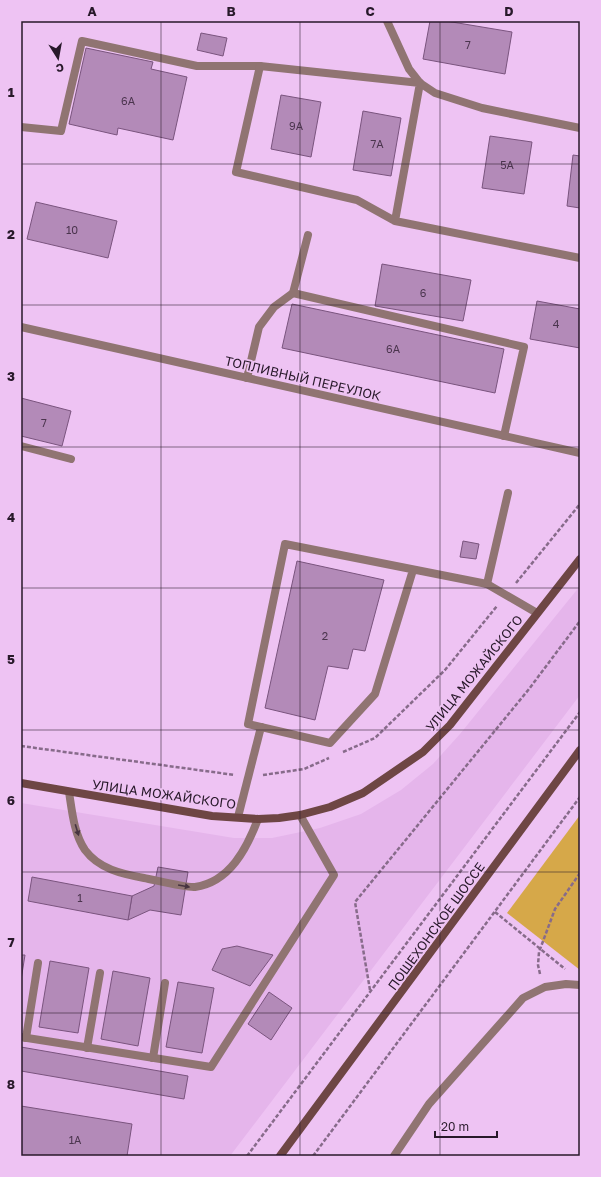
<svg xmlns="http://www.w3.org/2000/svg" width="601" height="1177" font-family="'Golos Text',sans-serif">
<rect width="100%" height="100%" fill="#eec3f3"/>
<polygon fill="#e5b5eb" points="580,586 580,695 230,1156 21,1156 21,803 234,838 272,838 320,828 361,814 401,790 433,764 460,734"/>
<polygon fill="#d6a849" points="580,815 580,970 507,913"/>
<g fill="#b38ab8" stroke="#7a547e">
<polygon points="430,21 446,21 512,32 505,74 423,59"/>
<polygon points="201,33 227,38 223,56 197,50"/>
<polygon points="86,48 153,62 151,69 187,77 173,140 118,128 117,135 69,124"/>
<polygon points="281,95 321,102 311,157 271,149"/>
<polygon points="363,111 401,118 391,176 353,170"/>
<polygon points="490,136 532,142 524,194 482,188"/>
<polygon points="573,155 580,156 580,208 567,206"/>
<polygon points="36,202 117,221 108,258 27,239"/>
<polygon points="382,264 471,280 463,321 375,306"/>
<polygon points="537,301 580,309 580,348 530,339"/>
<polygon points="292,304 504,349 495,393 282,348"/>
<polygon points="21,398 71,411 62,446 21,436"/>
<polygon points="463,541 479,544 476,559 460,557"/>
<polygon points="297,561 384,580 365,651 353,649 348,669 328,666 315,720 265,708"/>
<polygon points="158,867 188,872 181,915 150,910 128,920 132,896 154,886"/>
<polygon points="32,877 132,896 128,920 28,901"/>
<polygon points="237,946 273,955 250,986 212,970 222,949"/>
<polygon points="21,955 25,955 21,980"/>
<polygon points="50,961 89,968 78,1033 39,1027"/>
<polygon points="113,971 150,978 138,1046 101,1039"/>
<polygon points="178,982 214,988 202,1053 166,1047"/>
<polygon points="269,992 292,1008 271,1040 248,1024"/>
<polygon points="21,1047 188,1076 184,1099 21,1071"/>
<polygon points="21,1106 132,1124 127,1156 21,1156"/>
</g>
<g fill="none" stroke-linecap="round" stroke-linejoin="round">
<g stroke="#876b8a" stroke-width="2.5" stroke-dasharray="4 2" stroke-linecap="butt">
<polyline points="516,583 580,504"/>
<polyline points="21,746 235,775"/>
<polyline points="343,752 375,738 445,670 497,606"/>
<polyline points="263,775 304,769 329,758"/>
<polyline points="495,912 565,969"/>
<polyline points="540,974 538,965 539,952 555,909 580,873"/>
<polyline points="370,990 355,902 529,689 580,621"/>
<polyline points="247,1156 580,712"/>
<polyline points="313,1156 580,797"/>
</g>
<g stroke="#907472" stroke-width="8">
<polyline points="21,127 61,131 82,41 197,66 260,66"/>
<polyline points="395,221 357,200 236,172 260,66 420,83 395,221 580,258"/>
<polyline points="293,293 524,347 504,436"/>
<polyline points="247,378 259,327 274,307 293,293 308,235"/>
<polyline points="21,446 71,459"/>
<polyline points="413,570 375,694 330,743 248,724 285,544 487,584 537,613"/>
<polyline points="487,584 508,493"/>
<path d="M69,792C72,811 74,834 85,850C99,869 122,874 144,878C155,880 186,888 195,887C230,882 247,848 258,819"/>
<polyline points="238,817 261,727"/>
<polyline points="21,1037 211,1067 334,875 300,815"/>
<polyline points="26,1038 38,963"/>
<polyline points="87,1048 100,973"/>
<polyline points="153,1058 165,983"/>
<polyline points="394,1156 429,1104 523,998 545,987 566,984 580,985"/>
</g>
<g stroke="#907472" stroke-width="8">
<polyline points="387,21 409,69 420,83 435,93 482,108 580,128"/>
<polyline points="21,327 580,453"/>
</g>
<g stroke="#6e4644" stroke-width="8">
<polyline points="21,783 212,816 258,819 279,818 300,815 330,807 363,793 423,752 450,725 580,559"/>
<polyline points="280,1156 580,750"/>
</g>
</g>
<defs><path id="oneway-solid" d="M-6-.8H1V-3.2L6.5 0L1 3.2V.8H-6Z"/></defs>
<g fill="#473440">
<use href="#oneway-solid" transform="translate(77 830) rotate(73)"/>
<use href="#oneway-solid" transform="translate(184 886) rotate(10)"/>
</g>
<path fill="none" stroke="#28192a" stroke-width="1" stroke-opacity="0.55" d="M161,21V1156M300,21V1156M440,21V1156M21,164H580M21,305H580M21,447H580M21,588H580M21,730H580M21,872H580M21,1013H580"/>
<g text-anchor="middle" stroke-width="3.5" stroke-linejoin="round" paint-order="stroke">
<g font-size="11" fill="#4b354e">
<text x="468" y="49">7</text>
<text x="128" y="105">6А</text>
<text x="296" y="130">9А</text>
<text x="377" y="148">7А</text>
<text x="507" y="169">5А</text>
<text x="72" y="234">10</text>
<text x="423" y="297">6</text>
<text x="556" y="328">4</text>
<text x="393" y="353">6А</text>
<text x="44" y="427">7</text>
<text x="325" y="640">2</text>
<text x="80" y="902">1</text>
<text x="75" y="1144">1А</text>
</g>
<g font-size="13" fill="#28192a" stroke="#eec3f3">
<text transform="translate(303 378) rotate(13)" y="5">ТОПЛИВНЫЙ ПЕРЕУЛОК</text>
<text transform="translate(474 673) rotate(-51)" y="5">УЛИЦА МОЖАЙСКОГО</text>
<text transform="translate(164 794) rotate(8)" y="5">УЛИЦА МОЖАЙСКОГО</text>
<text transform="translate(436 926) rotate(-54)" y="5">ПОШЕХОНСКОЕ ШОССЕ</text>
</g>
</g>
<rect width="601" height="1177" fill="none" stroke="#eec3f3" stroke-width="44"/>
<g transform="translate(58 58) rotate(169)" stroke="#eec3f3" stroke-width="3" paint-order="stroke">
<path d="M0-3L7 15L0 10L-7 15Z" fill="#28192a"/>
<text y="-6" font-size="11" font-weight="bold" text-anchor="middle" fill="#28192a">С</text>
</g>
<path d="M435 1131v6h62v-6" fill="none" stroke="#28192a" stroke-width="2"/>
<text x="441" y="1131" font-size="12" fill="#28192a" stroke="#eec3f3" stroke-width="3" paint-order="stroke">20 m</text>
<rect x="22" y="22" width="557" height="1133" fill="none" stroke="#28192a" stroke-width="1.5"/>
<g font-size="13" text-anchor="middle" font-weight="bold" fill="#28192a">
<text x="92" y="16">A</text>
<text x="231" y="16">B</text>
<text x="370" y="16">C</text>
<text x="509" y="16">D</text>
<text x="11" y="97">1</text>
<text x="11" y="239">2</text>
<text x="11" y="381">3</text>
<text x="11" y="522">4</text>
<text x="11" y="664">5</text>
<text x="11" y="805">6</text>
<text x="11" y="947">7</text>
<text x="11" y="1089">8</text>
</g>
</svg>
